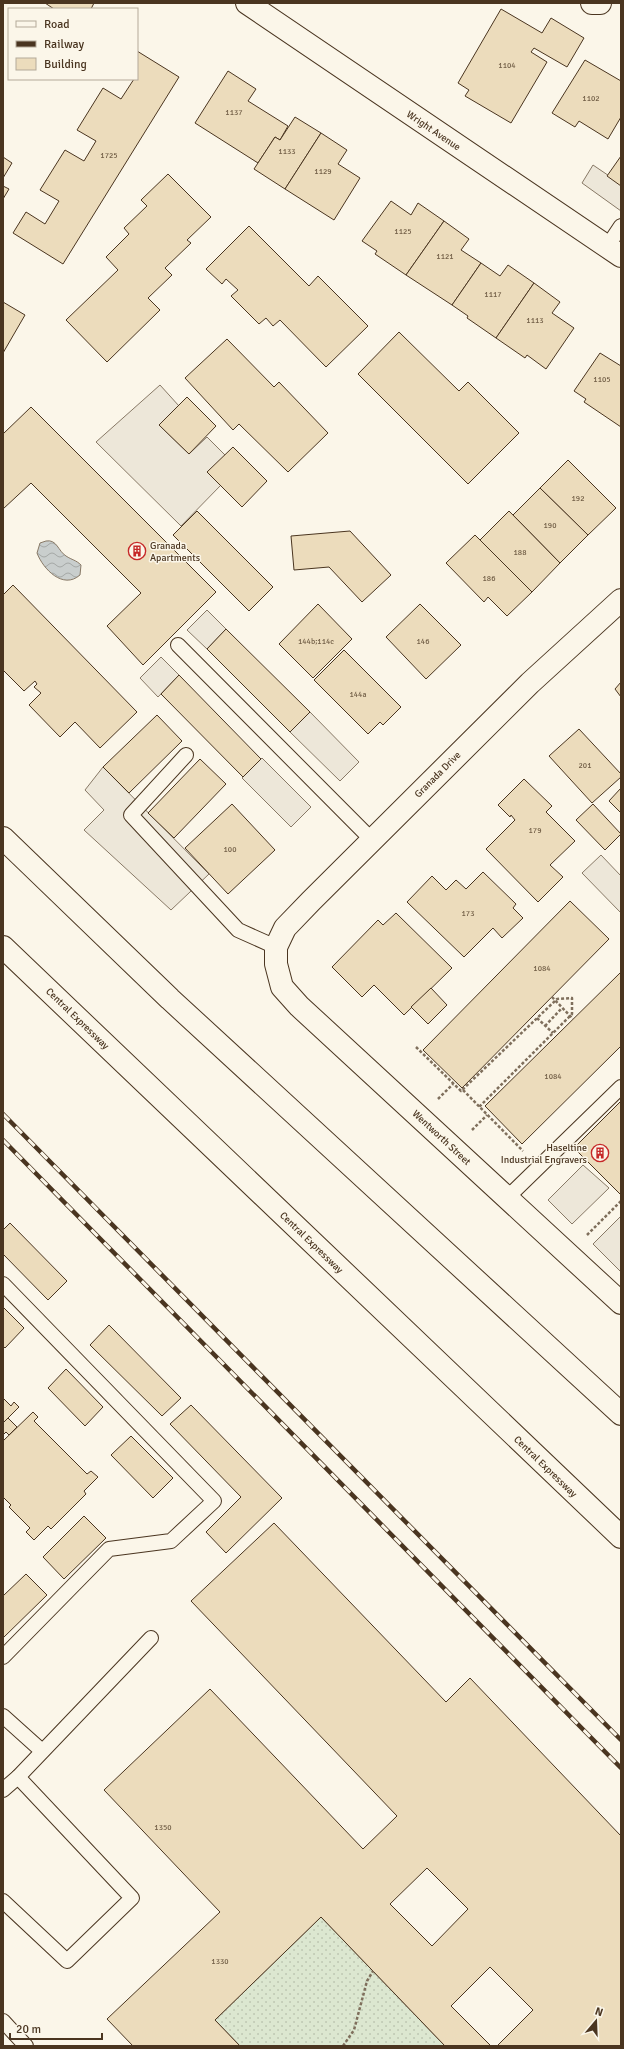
<svg xmlns="http://www.w3.org/2000/svg" width="624" height="2049" font-family="Signika,sans-serif">
<defs>
<pattern id="grass-dots" width="8" height="8" patternUnits="userSpaceOnUse"><rect width="8" height="8" fill="#dce7d0"/><path d="M2 2h.1M6 6h.1" fill="none" stroke="#bec7b2" stroke-width="1.8" stroke-linecap="round"/></pattern>
<pattern id="water-waves" width="16" height="10" patternUnits="userSpaceOnUse"><rect width="16" height="10" fill="#c9cecd"/><path d="M0 5q4-4 8 0t8 0" fill="none" stroke="#a5a8a6"/></pattern>
</defs>
<rect width="100%" height="100%" fill="#fbf6e9"/>
<polygon fill="url(#grass-dots)" stroke="#887966" points="321,1917 445,2046 240,2046 215,2020"/>
<g fill="#ede7d9" stroke="#887966">
<polygon points="593,165 621,184 621,211 582,183"/>
<polygon points="160,385 179,406 159,425 189,454 207,437 225,455 221,485 181,526 96,442"/>
<polygon points="207,610 226,629 207,649 187,630"/>
<polygon points="161,657 179,675 158,697 140,678"/>
<polygon points="310,712 359,762 340,781 290,732"/>
<polygon points="262,758 311,807 291,827 242,778"/>
<polygon points="103,767 209,874 171,910 84,830 104,810 85,790"/>
<polygon points="601,855 621,876 621,913 582,873"/>
<polygon points="583,1165 609,1188 572,1224 548,1200"/>
<polygon points="621,1216 621,1272 593,1244"/>
</g>
<path fill="url(#water-waves)" stroke="#887966" d="M46,541C57,539 58,551 66,556C72,560 76,560 81,565L80,575C63,590 43,569 37,553L40,543Z"/>
<g fill="#ecdcbc" stroke="#4a3520" fill-rule="evenodd">
<polygon points="45,3 94,3 91,9 54,9"/>
<polygon points="501,9 542,33 551,18 584,38 567,67 534,48 531,52 547,62 511,123 465,96 469,90 458,83"/>
<polygon points="137,51 179,77 63,264 13,233 26,212 45,224 59,201 40,190 65,150 84,161 96,141 77,130 103,88 121,99 134,79 137,79"/>
<polygon points="585,60 621,81 621,117 608,139 579,121 575,127 552,113"/>
<polygon points="228,71 256,89 248,101 288,126 280,140 275,137 258,163 195,123"/>
<polygon points="295,117 321,133 285,189 254,169 275,137 280,140"/>
<polygon points="321,133 347,150 338,164 360,178 334,220 285,189"/>
<polygon points="621,156 621,186 607,176"/>
<polygon points="3,157 12,163 3,178"/>
<polygon points="168,174 211,217 187,240 191,243 165,268 172,275 148,298 160,310 107,362 66,320 118,270 106,257 129,234 124,228 147,206 141,200"/>
<polygon points="3,186 9,189 3,199"/>
<polygon points="391,201 411,215 418,203 444,221 406,275 375,254 377,251 362,241"/>
<polygon points="444,221 469,239 461,250 481,263 452,305 406,275"/>
<polygon points="249,226 309,286 318,276 368,326 326,367 280,320 273,326 266,318 259,324 231,296 238,290 226,279 222,284 206,269"/>
<polygon points="481,263 500,276 508,265 534,283 496,338 467,318 468,316 452,305"/>
<polygon points="534,283 560,302 552,313 574,328 546,369 527,355 525,358 496,338"/>
<polygon points="3,302 25,315 3,353"/>
<polygon points="399,332 459,391 468,382 519,433 468,484 358,374"/>
<polygon points="227,339 274,387 279,382 328,433 288,472 239,424 233,430 185,378"/>
<polygon points="600,353 621,366 621,427 584,402 586,399 574,391"/>
<polygon points="187,397 216,426 189,454 159,425"/>
<polygon points="31,407 216,592 143,665 107,626 141,593 31,483 3,509 3,434"/>
<polygon points="233,447 267,481 242,507 207,472"/>
<polygon points="568,460 616,508 588,535 540,488"/>
<polygon points="540,488 588,535 560,563 513,515"/>
<polygon points="197,511 273,587 249,611 173,535"/>
<polygon points="509,511 560,563 532,592 480,540"/>
<polygon points="350,531 391,575 362,602 329,567 294,570 291,536"/>
<polygon points="475,535 532,592 507,616 488,597 484,602 446,563"/>
<polygon points="13,585 137,712 100,748 75,722 60,737 29,705 41,693 34,687 37,684 35,681 24,691 3,670 3,595"/>
<polygon points="318,604 352,639 313,678 279,644"/>
<polygon points="420,604 461,645 426,679 386,637"/>
<polygon points="226,629 310,712 290,732 207,649"/>
<polygon points="344,650 401,707 383,725 380,722 368,734 314,680"/>
<polygon points="179,675 261,759 243,777 161,694"/>
<polygon points="621,682 621,697 615,689"/>
<polygon points="157,715 182,741 129,793 103,767"/>
<polygon points="579,729 621,774 621,777 592,803 549,756"/>
<polygon points="200,759 226,784 174,838 148,813"/>
<polygon points="524,779 552,806 546,812 575,841 550,865 563,877 538,902 486,849 515,820 511,815 510,817 498,805"/>
<polygon points="621,788 621,813 609,801"/>
<polygon points="232,804 275,850 228,894 185,848"/>
<polygon points="593,804 621,834 605,850 576,820"/>
<polygon points="483,872 516,904 513,908 523,918 502,938 493,928 464,957 407,902 432,876 446,890 456,880 466,889"/>
<polygon points="570,901 609,939 462,1088 423,1050"/>
<polygon points="396,913 452,968 404,1015 374,985 362,997 332,967 378,920 383,925"/>
<polygon points="621,972 621,1046 522,1144 485,1106"/>
<polygon points="431,988 447,1005 428,1024 411,1007"/>
<polygon points="621,1101 621,1195 574,1148"/>
<polygon points="10,1223 67,1281 48,1300 3,1254 3,1230"/>
<polygon points="3,1307 24,1328 5,1348 3,1346"/>
<polygon points="109,1325 181,1398 162,1416 90,1345"/>
<polygon points="66,1369 103,1407 85,1426 48,1388"/>
<polygon points="3,1398 11,1406 14,1402 19,1407 3,1423"/>
<polygon points="191,1405 282,1498 226,1553 206,1532 241,1497 170,1424"/>
<polygon points="33,1412 38,1417 34,1421 87,1474 91,1471 98,1477 84,1491 86,1494 51,1529 48,1526 34,1540 26,1532 30,1528 9,1507 11,1505 3,1497 3,1441"/>
<polygon points="8,1418 17,1427 9,1435 6,1432 3,1435 3,1423"/>
<polygon points="131,1436 173,1478 153,1498 111,1455"/>
<polygon points="84,1516 106,1538 64,1579 43,1557"/>
<path d="M274,1523L446,1702L470,1678L621,1836V2046H497L533,2010L490,1967L451,2006L491,2046H445L321,1917L215,2020L240,2046H133L107,2019L220,1912L104,1790L210,1689L363,1849L397,1816L191,1601ZM427,1868L468,1909L432,1946L390,1904Z"/>
<polygon points="26,1574 47,1595 3,1638 3,1596"/>
</g>
<g fill="none" stroke-linecap="round" stroke-linejoin="round">
<defs>
<g id="service">
<polyline points="607,247 621,226"/>
<polyline points="178,645 371,839"/>
<polyline points="186,755 131,815 238,930 276,947"/>
<polyline points="508,1197 621,1087"/>
<polyline points="3,1284 214,1501 171,1541 109,1549 3,1657"/>
<polyline points="3,1716 42,1751"/>
<polyline points="18,1777 151,1638"/>
<polyline points="3,1790 18,1777 132,1898 67,1961 3,1901"/>
<polyline points="3,2021 26,2046"/>
</g>
<g id="minor">
<polyline points="247,3 621,256"/>
<polyline points="592,3 600,3"/>
<polyline points="621,600 530,683 311,901 285,928 276,947 276,964 282,987 299,1006 621,1303"/>
</g>
<g id="trunk">
<polyline points="3,838 170,999 621,1414"/>
<polyline points="3,947 621,1537"/>
</g>
</defs>
<use href="#service" stroke="#4a3520" stroke-width="16"/>
<use href="#minor" stroke="#4a3520" stroke-width="24"/>
<use href="#trunk" stroke="#4a3520" stroke-width="24"/>
<g stroke="#7f6f5c" stroke-width="2.5" stroke-dasharray="3 2" stroke-linecap="butt">
<polyline points="537,1018 553,1033"/>
<polyline points="545,1026 562,1008"/>
<polyline points="416,1047 461,1091 557,999 572,998 572,1014 479,1107"/>
<polyline points="463,1090 523,1151"/>
<polyline points="438,1099 453,1084"/>
<polyline points="472,1130 487,1115"/>
<polyline points="587,1235 621,1201"/>
<polyline points="343,2046 354,2030 367,1981 373,1971"/>
</g>
<use href="#service" stroke="#fbf6e9" stroke-width="14"/>
<use href="#minor" stroke="#fbf6e9" stroke-width="22"/>
<use href="#trunk" stroke="#fbf6e9" stroke-width="22"/>
<defs>
<g id="rail">
<polyline points="3,1114 621,1740"/>
<polyline points="3,1140 621,1768"/>
</g>
</defs>
<use href="#rail" stroke="#4a3520" stroke-width="4.5"/>
<use href="#rail" stroke="#fbf6e9" stroke-width="3" stroke-dasharray="9" stroke-linecap="butt"/>
<polyline stroke="#7f6f5c" stroke-width="2.5" stroke-dasharray="3 2" stroke-linecap="butt" points="552,997 573,1019"/>
</g>
<defs>
<symbol id="building-ring" viewBox="-11 -11 22 22"><circle r="9.5" fill="#fbf6e9" stroke="#c62828" stroke-width="1.5"/><path d="M-4-6H4V6H1V3H-1V6H-4ZM-2.5-4.3h1.7v1.8h-1.7ZM.8-4.3h1.7v1.8H.8ZM-2.5-1h1.7V.8h-1.7ZM.8-1h1.7V.8H.8Z" fill="#c62828"/></symbol>
</defs>
<g fill-rule="evenodd">
<use href="#building-ring" x="127" y="541" width="20" height="20"/>
<use href="#building-ring" x="590" y="1143" width="20" height="20"/>
</g>
<g text-anchor="middle" stroke-width="3" stroke-linejoin="round" paint-order="stroke">
<g font-size="8" fill="#725f47">
<text x="507" y="68">1104</text>
<text x="591" y="101">1102</text>
<text x="234" y="115">1137</text>
<text x="287" y="154">1133</text>
<text x="109" y="158">1725</text>
<text x="323" y="174">1129</text>
<text x="403" y="234">1125</text>
<text x="445" y="259">1121</text>
<text x="493" y="297">1117</text>
<text x="535" y="323">1113</text>
<text x="602" y="382">1105</text>
<text x="578" y="501">192</text>
<text x="550" y="528">190</text>
<text x="520" y="555">188</text>
<text x="489" y="581">186</text>
<text x="316" y="644">144b;114c</text>
<text x="423" y="644">146</text>
<text x="358" y="697">144a</text>
<text x="585" y="768">201</text>
<text x="535" y="833">179</text>
<text x="230" y="852">100</text>
<text x="468" y="916">173</text>
<text x="542" y="971">1084</text>
<text x="553" y="1079">1084</text>
<text x="163" y="1830">1350</text>
<text x="220" y="1964">1330</text>
</g>
<g font-size="10" fill="#4a3520" stroke="#fbf6e9">
<text transform="translate(434 130) rotate(34)" y="4">Wright Avenue</text>
<text transform="translate(437 774) rotate(-45)" y="4">Granada Drive</text>
<text transform="translate(78 1018) rotate(44)" y="4">Central Expressway</text>
<text transform="translate(442 1137) rotate(43)" y="4">Wentworth Street</text>
<text transform="translate(312 1242) rotate(44)" y="4">Central Expressway</text>
<text transform="translate(546 1466) rotate(44)" y="4">Central Expressway</text>
</g>
<g font-size="10" fill="#4a3520" stroke="#fbf6e9" text-anchor="start">
<text x="150" y="549">Granada<tspan x="150" dy="12">Apartments</tspan></text>
<text x="587" y="1151" text-anchor="end">Haseltine<tspan x="587" dy="12">Industrial Engravers</tspan></text>
</g>
</g>
<rect width="624" height="2049" fill="none" stroke="#4a3520" stroke-width="8"/>
<rect x="8" y="8" width="130" height="72" fill="#fbf6e9" stroke="#b4a999"/>
<rect x="16" y="21" width="20" height="6" fill="#fbf6e9" stroke="#b4a999"/>
<text x="44" y="28" font-size="12" fill="#4a3520">Road</text>
<rect x="16" y="41" width="20" height="6" fill="#4a3520" stroke="#b4a999"/>
<text x="44" y="48" font-size="12" fill="#4a3520">Railway</text>
<rect x="16" y="58" width="20" height="12" fill="#ecdcbc" stroke="#b4a999"/>
<text x="44" y="68" font-size="12" fill="#4a3520">Building</text>
<g transform="translate(596 2021) rotate(19)" stroke="#fbf6e9" stroke-width="3" paint-order="stroke">
<path d="M0-3L7 15L0 10L-7 15Z" fill="#4a3520"/>
<text y="-6" font-size="11" font-weight="bold" text-anchor="middle" fill="#4a3520">N</text>
</g>
<path d="M10 2033v6h92v-6" fill="none" stroke="#4a3520" stroke-width="2"/>
<text x="16" y="2033" font-size="12" fill="#4a3520" stroke="#fbf6e9" stroke-width="3" paint-order="stroke">20 m</text>
</svg>
